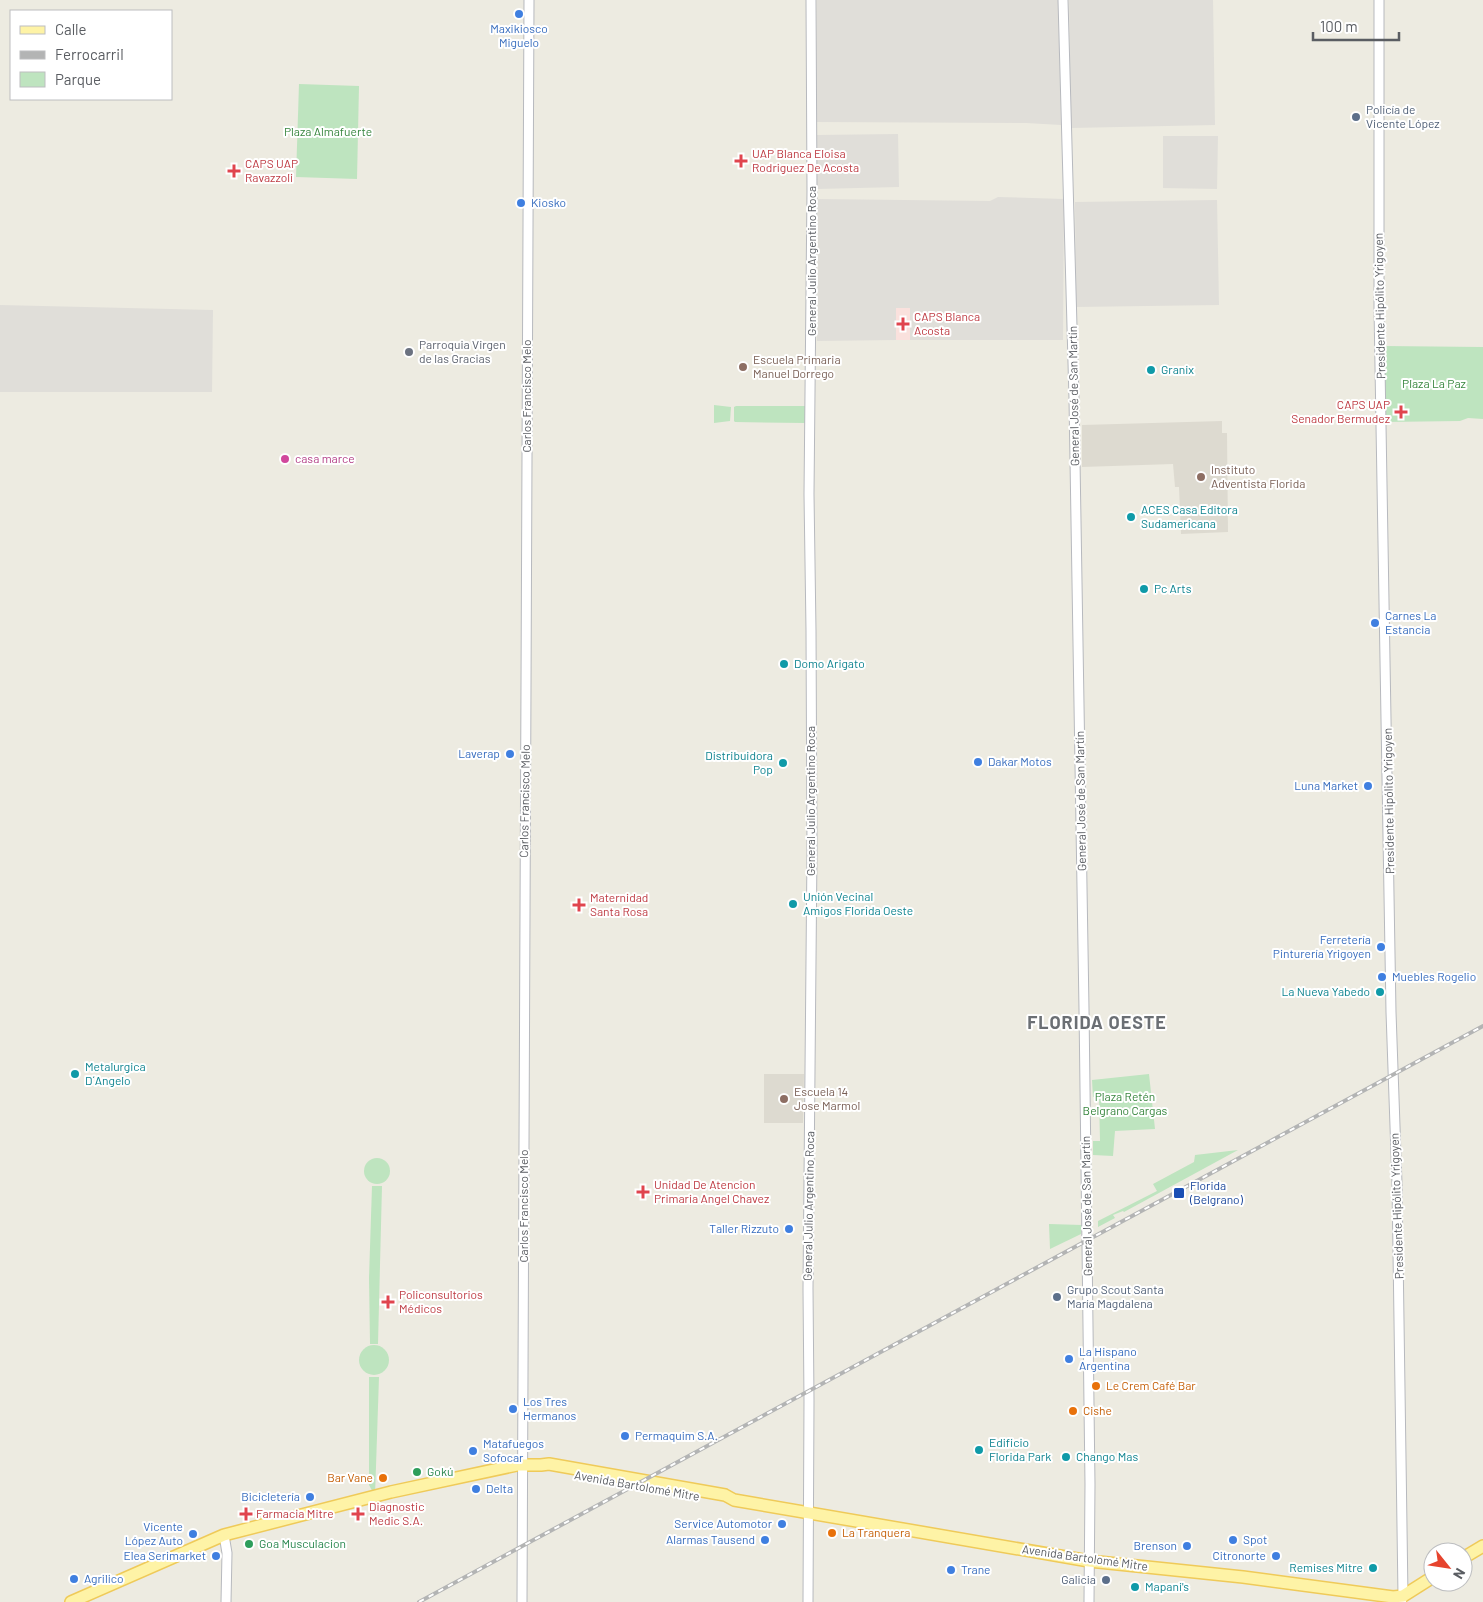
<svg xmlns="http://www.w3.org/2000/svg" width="1483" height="1602" font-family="Barlow,sans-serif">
<rect width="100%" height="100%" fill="#edebe1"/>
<g fill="#e0ded9">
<polygon points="817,0 1058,0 1061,125 1026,123 816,122"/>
<polygon points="1069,0 1213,0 1215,125 1071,128"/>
<polygon points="898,134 899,187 817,189 816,135"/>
<polygon points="1163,136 1218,136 1217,189 1163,188"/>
<polygon points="998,197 1064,199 1063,340 910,340 909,308 896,308 896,340 817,341 818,199 990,201"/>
<polygon points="1217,200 1219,305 1076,307 1075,202"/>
<polygon points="0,305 213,310 212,392 0,392"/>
</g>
<g fill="#dddad0">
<polygon points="1222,421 1222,433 1227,433 1228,532 1181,534 1179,487 1175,487 1173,464 1082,467 1082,425"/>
<polygon points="764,1074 804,1074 803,1123 764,1123"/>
</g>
<rect fill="#fae1dd" x="896" y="308" width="14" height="32"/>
<g fill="#bee4bf">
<polygon points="299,84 359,86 357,179 296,177"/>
<polygon points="1384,346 1483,347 1483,419 1468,418 1460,421 1385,422"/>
<polygon points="714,405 731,407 730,421 714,423"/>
<polygon points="736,406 805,406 806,421 805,423 735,422 734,421 734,407"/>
<polygon points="1149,1074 1155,1129 1115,1131 1113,1156 1093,1155 1093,1141 1100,1141 1099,1097 1093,1097 1092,1080"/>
<polygon points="1238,1150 1124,1212 1123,1211 1113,1215 1115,1218 1098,1227 1098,1221 1157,1191 1153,1184 1194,1162 1195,1155"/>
<circle cx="377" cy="1171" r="13"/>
<polygon points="372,1186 382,1186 378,1344 370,1344 369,1278"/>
<polygon points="1049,1224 1082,1225 1081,1234 1050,1249"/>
<circle cx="374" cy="1360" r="15"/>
<polygon points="369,1377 379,1377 375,1496 369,1485"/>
</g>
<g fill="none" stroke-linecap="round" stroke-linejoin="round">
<defs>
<g id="minor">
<polyline points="1063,0 1074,399 1084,1009 1090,1484 1089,1602"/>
<polyline points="1379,0 1379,308 1391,1012 1397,1183 1403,1596 1401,1602"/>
<polyline points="224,1535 227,1553 226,1602"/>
<polyline points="522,1602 529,0"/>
<polyline points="808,1602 809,1401 808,1289 812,851 811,630 809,494 812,191 811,0"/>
</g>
<g id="major">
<polyline points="1463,1558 1483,1546"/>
<polyline points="71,1602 224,1535 391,1492 517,1465 541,1465 549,1464 725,1495 734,1500 1089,1561 1243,1577 1393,1597 1403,1596 1433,1577"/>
</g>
</defs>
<use href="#minor" stroke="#b7b9be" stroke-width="11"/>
<use href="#major" stroke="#efca59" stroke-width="14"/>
<use href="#minor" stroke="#fff" stroke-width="9"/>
<use href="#major" stroke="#fef3a6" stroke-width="11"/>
<defs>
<polyline id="rail" points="419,1602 1483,1026"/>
</defs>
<use href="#rail" stroke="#b3b4b4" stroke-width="4"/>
<use href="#rail" stroke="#fff" stroke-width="2" stroke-dasharray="5.5" stroke-linecap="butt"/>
</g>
<g fill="#3f7fe0" stroke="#fff" stroke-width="2">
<circle cx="519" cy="14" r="5"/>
<circle cx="521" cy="203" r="5"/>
<circle cx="1375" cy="623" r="5"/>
<circle cx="510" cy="754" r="5"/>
<circle cx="978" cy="762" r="5"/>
<circle cx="1368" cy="786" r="5"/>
<circle cx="1381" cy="947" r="5"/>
<circle cx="1382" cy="977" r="5"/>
<circle cx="789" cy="1229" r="5"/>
<circle cx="1069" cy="1359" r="5"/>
<circle cx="513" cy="1409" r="5"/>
<circle cx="625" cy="1436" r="5"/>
<circle cx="473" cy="1451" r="5"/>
<circle cx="476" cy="1489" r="5"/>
<circle cx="310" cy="1497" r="5"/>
<circle cx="782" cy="1524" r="5"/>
<circle cx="193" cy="1534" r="5"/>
<circle cx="765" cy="1540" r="5"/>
<circle cx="1233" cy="1540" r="5"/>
<circle cx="1187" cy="1546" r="5"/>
<circle cx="216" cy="1556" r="5"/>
<circle cx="1276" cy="1556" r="5"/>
<circle cx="951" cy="1570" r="5"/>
<circle cx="74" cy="1579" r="5"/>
</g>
<g fill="#5c6f8a" stroke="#fff" stroke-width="2">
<circle cx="1356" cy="117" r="5"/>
<circle cx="1057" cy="1297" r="5"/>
<circle cx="1106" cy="1580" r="5"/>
</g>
<g fill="#e0444e" stroke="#fff" stroke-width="2">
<path d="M738.5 153.5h5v5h5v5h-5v5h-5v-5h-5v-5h5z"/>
<path d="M231.5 163.5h5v5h5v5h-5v5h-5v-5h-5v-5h5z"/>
<path d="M900.5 316.5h5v5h5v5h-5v5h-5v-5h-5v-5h5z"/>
<path d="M1398.5 404.5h5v5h5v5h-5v5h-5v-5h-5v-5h5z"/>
<path d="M576.5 897.5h5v5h5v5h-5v5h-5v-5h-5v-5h5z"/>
<path d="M640.5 1184.5h5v5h5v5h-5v5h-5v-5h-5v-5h5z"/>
<path d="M385.5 1294.5h5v5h5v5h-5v5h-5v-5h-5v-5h5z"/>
<path d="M243.5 1506.5h5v5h5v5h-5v5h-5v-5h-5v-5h5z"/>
<path d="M355.5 1506.5h5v5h5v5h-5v5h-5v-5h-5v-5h5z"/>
</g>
<circle fill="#6b7280" stroke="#fff" stroke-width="2" cx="409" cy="352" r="5"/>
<g fill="#8d6e63" stroke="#fff" stroke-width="2">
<circle cx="743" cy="367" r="5"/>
<circle cx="1201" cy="477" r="5"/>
<circle cx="784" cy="1099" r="5"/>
</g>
<g fill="#0f9aa8" stroke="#fff" stroke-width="2">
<circle cx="1151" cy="370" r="5"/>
<circle cx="1131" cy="517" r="5"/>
<circle cx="1144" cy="589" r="5"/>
<circle cx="784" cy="664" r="5"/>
<circle cx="783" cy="763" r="5"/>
<circle cx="793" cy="904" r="5"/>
<circle cx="1380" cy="992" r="5"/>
<circle cx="75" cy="1074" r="5"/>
<circle cx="979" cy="1450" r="5"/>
<circle cx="1066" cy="1457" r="5"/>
<circle cx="1373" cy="1568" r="5"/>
<circle cx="1135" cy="1587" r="5"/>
</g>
<circle fill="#d1479c" stroke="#fff" stroke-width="2" cx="285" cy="459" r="5"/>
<rect fill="#1a4fb4" stroke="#fff" stroke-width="2" x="1173" y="1187" width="12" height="12" rx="2.5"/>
<g fill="#e8710a" stroke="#fff" stroke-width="2">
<circle cx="1096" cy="1386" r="5"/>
<circle cx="1073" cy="1411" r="5"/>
<circle cx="383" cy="1478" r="5"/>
<circle cx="832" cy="1533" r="5"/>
</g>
<g fill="#2e9e5b" stroke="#fff" stroke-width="2">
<circle cx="417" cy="1472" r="5"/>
<circle cx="249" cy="1544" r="5"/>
</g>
<g text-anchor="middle" stroke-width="4" stroke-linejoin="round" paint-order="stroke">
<g font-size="12" fill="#366cbe" stroke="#fff" text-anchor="start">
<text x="519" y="33" text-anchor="middle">Maxikiosco<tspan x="519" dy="14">Miguelo</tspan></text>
<text x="531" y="207">Kiosko</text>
<text x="1385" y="620">Carnes La<tspan x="1385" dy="14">Estancia</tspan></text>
<text x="500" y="758" text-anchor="end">Laverap</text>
<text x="988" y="766">Dakar Motos</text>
<text x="1358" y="790" text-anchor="end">Luna Market</text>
<text x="1371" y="944" text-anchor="end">Ferretería<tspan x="1371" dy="14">Pinturería Yrigoyen</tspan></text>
<text x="1392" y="981">Muebles Rogelio</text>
<text x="779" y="1233" text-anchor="end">Taller Rizzuto</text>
<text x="1079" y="1356">La Hispano<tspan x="1079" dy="14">Argentina</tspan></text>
<text x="523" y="1406">Los Tres<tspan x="523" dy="14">Hermanos</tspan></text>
<text x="635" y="1440">Permaquim S.A.</text>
<text x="483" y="1448">Matafuegos<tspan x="483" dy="14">Sofocar</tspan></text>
<text x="486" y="1493">Delta</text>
<text x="300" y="1501" text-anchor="end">Bicicletería</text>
<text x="772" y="1528" text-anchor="end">Service Automotor</text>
<text x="183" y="1531" text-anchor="end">Vicente<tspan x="183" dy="14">López Auto</tspan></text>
<text x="755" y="1544" text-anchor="end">Alarmas Tausend</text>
<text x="1243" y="1544">Spot</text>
<text x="1177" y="1550" text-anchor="end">Brenson</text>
<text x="206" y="1560" text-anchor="end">Elea Serimarket</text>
<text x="1266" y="1560" text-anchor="end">Citronorte</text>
<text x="961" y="1574">Trane</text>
<text x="84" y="1583">Agrilico</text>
</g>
<g font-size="12" fill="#4e5e75" stroke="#fff" text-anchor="start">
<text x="1366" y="114">Policía de<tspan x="1366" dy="14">Vicente López</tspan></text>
<text x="1067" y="1294">Grupo Scout Santa<tspan x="1067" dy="14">María Magdalena</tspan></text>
<text x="1096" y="1584" text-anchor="end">Galicia</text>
</g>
<g font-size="12" fill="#36853d" stroke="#fff">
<text x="328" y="136">Plaza Almafuerte</text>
<text x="1434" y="388">Plaza La Paz</text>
<text x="1125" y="1101">Plaza Retén<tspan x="1125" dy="14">Belgrano Cargas</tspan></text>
</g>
<g font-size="12" fill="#be3a42" stroke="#fff" text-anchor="start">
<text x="752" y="158">UAP Blanca Eloisa<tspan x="752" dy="14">Rodriguez De Acosta</tspan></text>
<text x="245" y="168">CAPS UAP<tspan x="245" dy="14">Ravazzoli</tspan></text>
<text x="914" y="321">CAPS Blanca<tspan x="914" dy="14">Acosta</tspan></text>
<text x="1390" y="409" text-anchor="end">CAPS UAP<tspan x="1390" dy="14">Senador Bermudez</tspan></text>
<text x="590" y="902">Maternidad<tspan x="590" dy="14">Santa Rosa</tspan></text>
<text x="654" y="1189">Unidad De Atencion<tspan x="654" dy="14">Primaria Angel Chavez</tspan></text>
<text x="399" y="1299">Policonsultorios<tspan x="399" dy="14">Médicos</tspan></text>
<text x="369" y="1511">Diagnostic<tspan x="369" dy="14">Medic S.A.</tspan></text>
<text x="256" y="1518">Farmacia Mitre</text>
</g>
<g font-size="12" fill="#5a5d62" stroke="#fff">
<text transform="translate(812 261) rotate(-90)" y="4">General Julio Argentino Roca</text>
<text transform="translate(1380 306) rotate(-91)" y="4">Presidente Hipólito Yrigoyen</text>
<text transform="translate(527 396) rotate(-90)" y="4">Carlos Francisco Melo</text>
<text transform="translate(1074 396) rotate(-91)" y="4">General José de San Martín</text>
<text transform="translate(525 801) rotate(-89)" y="4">Carlos Francisco Melo</text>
<text transform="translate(811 801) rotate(-90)" y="4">General Julio Argentino Roca</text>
<text transform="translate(1081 801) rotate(-91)" y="4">General José de San Martín</text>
<text transform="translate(1389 801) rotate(-91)" y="4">Presidente Hipólito Yrigoyen</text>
<text transform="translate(524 1206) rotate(-90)" y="4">Carlos Francisco Melo</text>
<text transform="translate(809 1206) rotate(-89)" y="4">General Julio Argentino Roca</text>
<text transform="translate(1087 1206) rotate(-91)" y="4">General José de San Martín</text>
<text transform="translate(1397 1206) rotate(-92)" y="4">Presidente Hipólito Yrigoyen</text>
<text transform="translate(637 1486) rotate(10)" y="4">Avenida Bartolomé Mitre</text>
<text transform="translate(1085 1558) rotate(8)" y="4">Avenida Bartolomé Mitre</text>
</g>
<g font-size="12" fill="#5b616d" stroke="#fff" text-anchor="start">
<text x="419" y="349">Parroquia Virgen<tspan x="419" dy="14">de las Gracias</tspan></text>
</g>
<g font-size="12" fill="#785e54" stroke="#fff" text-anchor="start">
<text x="753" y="364">Escuela Primaria<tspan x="753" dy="14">Manuel Dorrego</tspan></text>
<text x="1211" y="474">Instituto<tspan x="1211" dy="14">Adventista Florida</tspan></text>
<text x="794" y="1096">Escuela 14<tspan x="794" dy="14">Jose Marmol</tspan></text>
</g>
<g font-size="12" fill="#0d838f" stroke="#fff" text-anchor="start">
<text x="1161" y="374">Granix</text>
<text x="1141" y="514">ACES Casa Editora<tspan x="1141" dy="14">Sudamericana</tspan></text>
<text x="1154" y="593">Pc Arts</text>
<text x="794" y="668">Domo Arigato</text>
<text x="773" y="760" text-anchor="end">Distribuidora<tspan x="773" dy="14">Pop</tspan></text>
<text x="803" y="901">Unión Vecinal<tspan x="803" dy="14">Amigos Florida Oeste</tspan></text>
<text x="1370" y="996" text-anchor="end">La Nueva Yabedo</text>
<text x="85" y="1071">Metalurgica<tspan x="85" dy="14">D´Angelo</tspan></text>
<text x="989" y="1447">Edificio<tspan x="989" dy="14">Florida Park</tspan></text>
<text x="1076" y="1461">Chango Mas</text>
<text x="1363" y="1572" text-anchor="end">Remises Mitre</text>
<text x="1145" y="1591">Mapani's</text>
</g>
<g font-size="12" fill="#b23c85" stroke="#fff" text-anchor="start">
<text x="295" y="463">casa marce</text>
</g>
<g font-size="12" fill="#164399" stroke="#fff" text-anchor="start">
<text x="1190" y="1190">Florida<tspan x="1190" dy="14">(Belgrano)</tspan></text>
</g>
<g font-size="12" fill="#c56008" stroke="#fff" text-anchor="start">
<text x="1106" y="1390">Le Crem Café Bar</text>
<text x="1083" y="1415">Cishe</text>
<text x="373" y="1482" text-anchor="end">Bar Vane</text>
<text x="842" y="1537">La Tranquera</text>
</g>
<g font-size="12" fill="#27864d" stroke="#fff" text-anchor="start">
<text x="427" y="1476">Gokú</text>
<text x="259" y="1548">Goa Musculacion</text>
</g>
<g font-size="18" font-weight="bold" letter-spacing="1" fill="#6b6f74" stroke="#fff">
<text x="1097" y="1029">FLORIDA OESTE</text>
</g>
</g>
<rect x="10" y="10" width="162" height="90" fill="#ffffff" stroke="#bdbec0"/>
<rect x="20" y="26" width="25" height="8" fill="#fef3a6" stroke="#bdbec0"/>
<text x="55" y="35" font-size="15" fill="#5a5d62">Calle</text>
<rect x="20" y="51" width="25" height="8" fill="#b3b4b4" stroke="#bdbec0"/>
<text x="55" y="60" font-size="15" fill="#5a5d62">Ferrocarril</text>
<rect x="20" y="72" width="25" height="15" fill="#bee4bf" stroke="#bdbec0"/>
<text x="55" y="85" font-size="15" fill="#5a5d62">Parque</text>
<g transform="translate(1448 1567) rotate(120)"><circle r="24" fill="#ffffff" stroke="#bdbec0"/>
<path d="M0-4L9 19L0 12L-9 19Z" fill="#e6442e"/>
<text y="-8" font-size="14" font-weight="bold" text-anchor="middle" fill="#5a5d62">N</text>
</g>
<path d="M1313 32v8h86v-8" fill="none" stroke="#5a5d62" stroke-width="2.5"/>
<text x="1320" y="32" font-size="15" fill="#5a5d62" stroke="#ffffff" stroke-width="4" paint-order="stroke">100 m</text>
</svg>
